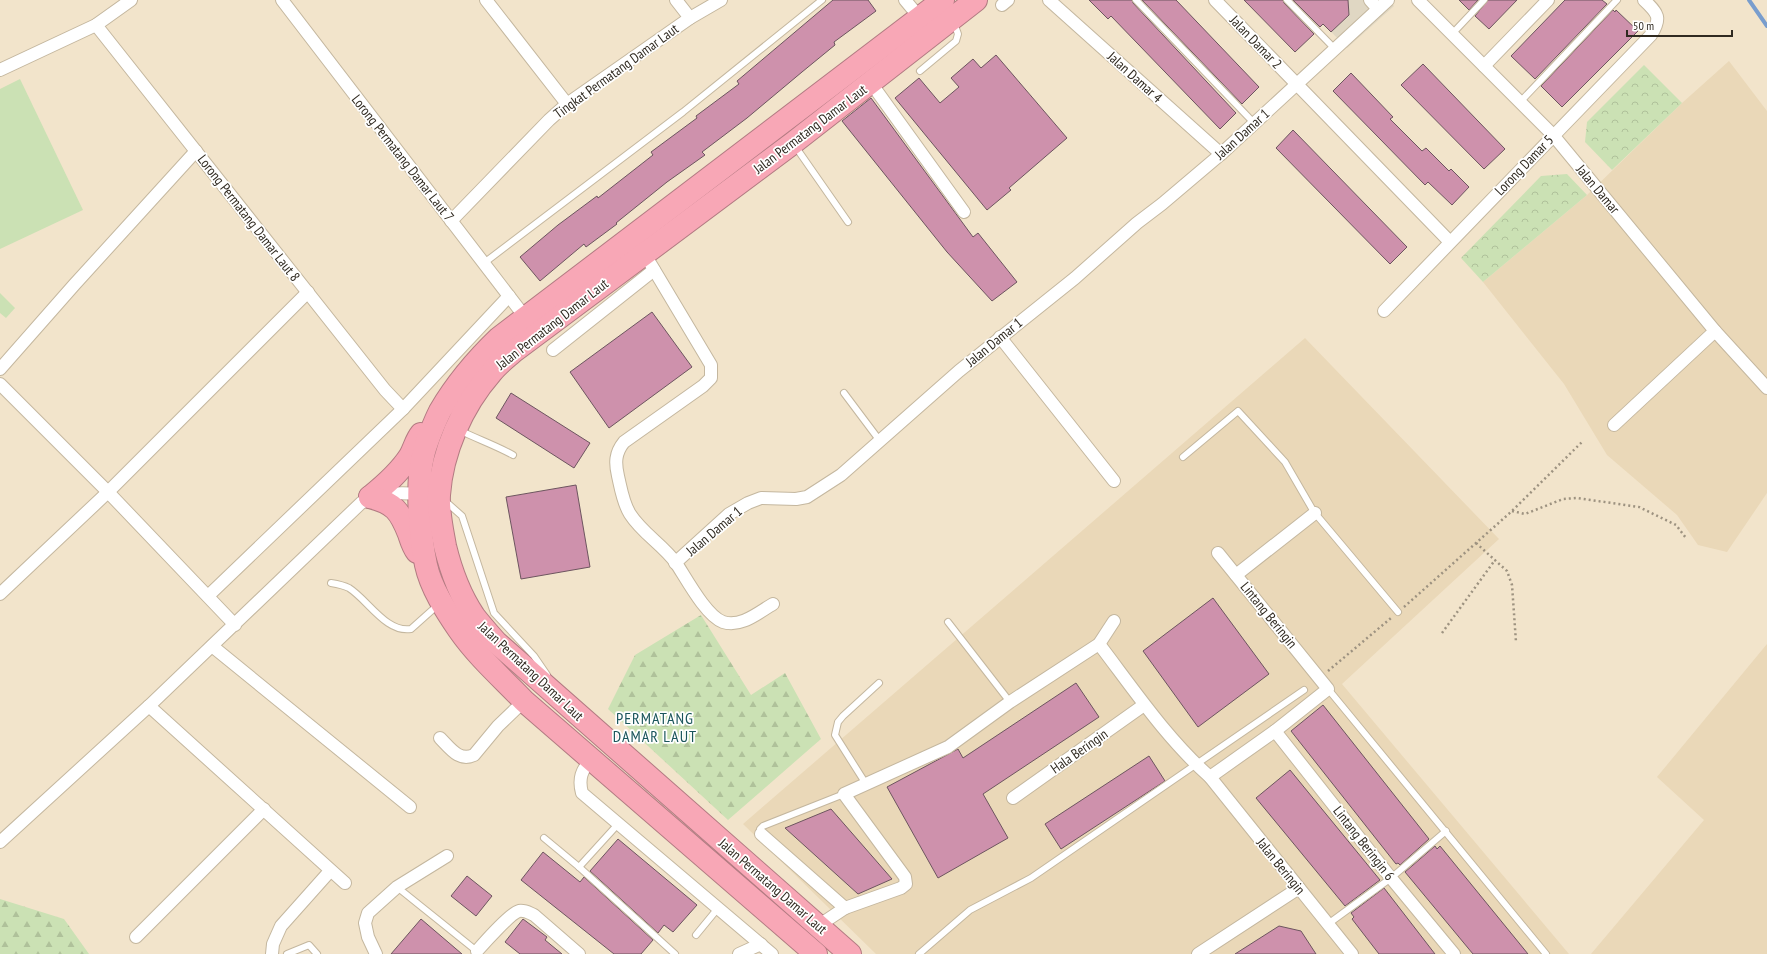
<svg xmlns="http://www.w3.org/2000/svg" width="1767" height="954" font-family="'PT Sans Narrow',sans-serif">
<defs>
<pattern id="forest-firs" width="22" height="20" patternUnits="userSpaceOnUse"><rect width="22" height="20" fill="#cbe1b4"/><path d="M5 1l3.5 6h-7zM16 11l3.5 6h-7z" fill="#afc19a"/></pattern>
<pattern id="park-crowns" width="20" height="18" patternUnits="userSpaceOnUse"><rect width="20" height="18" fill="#cbe1b4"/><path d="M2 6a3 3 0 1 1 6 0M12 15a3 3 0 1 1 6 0" fill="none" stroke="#afc19a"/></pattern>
</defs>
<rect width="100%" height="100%" fill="#f2e4cb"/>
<polygon fill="#e0d7c3" points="1300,0 1388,0 1394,6 1347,48"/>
<g fill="#ead8b8">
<polygon points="1729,61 1767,111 1767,493 1727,552 1698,545 1677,515 1607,455 1564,384 1483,282 1587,195 1682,103"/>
<polygon points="1305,338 1499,539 1342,684 1569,954 876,954 743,824"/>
<polygon points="1767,644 1767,954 1591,954 1704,820 1657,777"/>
</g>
<g fill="url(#forest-firs)">
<polygon points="701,615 751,695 785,673 821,739 728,820 608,709 635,655"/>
<polygon points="0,899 64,919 89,954 0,954"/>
</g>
<g fill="url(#park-crowns)">
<polygon points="1644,65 1682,103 1612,170 1585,142 1587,122"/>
<polygon points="1567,174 1587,195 1483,282 1461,258 1541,176"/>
</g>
<g fill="#cbe1b4">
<polygon points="20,79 83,210 0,249 0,89"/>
<polygon points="0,293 15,308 6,318 0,313"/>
</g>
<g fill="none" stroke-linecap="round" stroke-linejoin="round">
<polyline stroke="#799dcd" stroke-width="4" points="1749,0 1767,26"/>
</g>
<g fill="#ce91ac" stroke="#6d555f">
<polygon points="833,0 868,0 876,11 834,42 835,45 802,72 747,118 702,152 705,155 667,182 616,223 617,224 586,247 584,244 540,281 520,257 558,225 597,196 598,198 653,155 651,152 697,118 696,116 739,84 737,81"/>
<polygon points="1089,0 1132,0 1133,3 1236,113 1220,129 1111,16 1108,19"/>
<polygon points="1142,0 1176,0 1259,87 1242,104"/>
<polygon points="1244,0 1283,0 1284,3 1314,34 1295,52"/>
<polygon points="1293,0 1348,0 1349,15 1331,32 1323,24 1320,27"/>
<polygon points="1459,0 1478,0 1469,10"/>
<polygon points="1488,0 1517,0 1489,29 1475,16"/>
<polygon points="1565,0 1602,0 1607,4 1535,79 1511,56"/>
<polygon points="1613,10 1615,12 1616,10 1638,31 1562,107 1541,86"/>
<polygon points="996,55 1067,138 1009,188 1011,190 987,210 895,98 919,78 940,103 959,87 951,78 973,59 981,68"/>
<polygon points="1423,64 1505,149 1484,169 1401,85"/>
<polygon points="1351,73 1393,117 1390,119 1422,151 1426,148 1449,171 1451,169 1469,187 1452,205 1428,182 1425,185 1333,91"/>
<polygon points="871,98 973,237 978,233 1017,282 992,301 947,252 842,121"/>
<polygon points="1293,130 1407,247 1390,264 1276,148"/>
<polygon points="652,312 692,367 609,428 570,372"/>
<polygon points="511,393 590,443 574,468 496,418"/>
<polygon points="576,485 590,567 521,579 506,497"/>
<polygon points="1213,598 1269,674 1198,727 1143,651"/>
<polygon points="1076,683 1099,717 983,794 1008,838 938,878 887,787 958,749 963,758"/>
<polygon points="1323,705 1429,839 1400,865 1398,863 1396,864 1291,731"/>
<polygon points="1149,756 1165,781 1061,849 1045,824"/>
<polygon points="1290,770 1380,880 1345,906 1256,798"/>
<polygon points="831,809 892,879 858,894 785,828"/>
<polygon points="618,839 697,905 673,932 664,925 658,933 590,871"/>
<polygon points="1435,846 1437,849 1440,846 1528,954 1473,954 1405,872"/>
<polygon points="543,852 580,882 584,877 653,940 641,954 614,954 521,880"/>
<polygon points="467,876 492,896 476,916 451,896"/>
<polygon points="1384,888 1435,954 1379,954 1352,919 1354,917 1351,913"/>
<polygon points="421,919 462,954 391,954"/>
<polygon points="523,919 547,937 545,940 562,954 520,954 505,942"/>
<polygon points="1279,926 1301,931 1316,954 1235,954"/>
</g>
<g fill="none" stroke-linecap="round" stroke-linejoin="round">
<defs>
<g id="lane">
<polyline points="1136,0 1254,123"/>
<polyline points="1287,0 1335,49"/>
<polyline points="1452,34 1484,0"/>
<polyline points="920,71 956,41 958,34 954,23"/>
<polyline points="1520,102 1617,0"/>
<polyline points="795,146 848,222"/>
<polyline points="484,263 683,112 822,0"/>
<polyline points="844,393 880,441"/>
<path d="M459,430C477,439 495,445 513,455"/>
<polyline points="1183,457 1238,411 1285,462 1314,512 1398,612"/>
<polyline points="444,500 462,516 494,613 534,656 547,675"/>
<path d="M331,583C337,584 343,585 349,588C368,600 386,633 411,629L439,604"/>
<polyline points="948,622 1010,702"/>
<polyline points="1328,689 1546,954"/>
<polyline points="866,784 835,735 838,722 843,716 879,683"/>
<polyline points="761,834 760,829 763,826 844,794"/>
<polyline points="544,838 579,867 675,954"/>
<polyline points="579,867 619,823"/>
<polyline points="397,887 478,952"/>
<polyline points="1328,924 1391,878 1446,831"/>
<polyline points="696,935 719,907"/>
<polyline points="287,954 309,945 317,954"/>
<polyline points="919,954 970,910 1031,878 1304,690"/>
</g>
<g id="street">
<polyline points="282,0 525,317"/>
<polyline points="486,0 567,104"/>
<polyline points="676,0 690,18"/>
<polyline points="905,0 920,18"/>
<polyline points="1049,0 1221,154"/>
<polyline points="1215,0 1450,242"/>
<polyline points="1370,0 1378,9"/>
<polyline points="1418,0 1553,135 1715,331 1767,388"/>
<polyline points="1002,5 1008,0"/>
<polyline points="96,25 385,390 403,409"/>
<polyline points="1484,66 1548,0"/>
<polyline points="0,70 96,25 131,0"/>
<polyline points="871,83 964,212"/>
<polyline points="451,221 549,120 567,104 690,18 721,0"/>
<path d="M644,253L711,365V378L703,386L624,442C615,453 615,463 618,476C621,489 623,503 630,514C642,533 663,545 676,563C686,578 706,616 723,622C741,628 759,612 773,604"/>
<path d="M1384,311L1651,35C1662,18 1658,13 1644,0"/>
<polyline points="1000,337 1114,481"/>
<polyline points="553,350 654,270"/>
<polyline points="0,369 74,285 196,151"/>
<polyline points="0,384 108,492 235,625"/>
<polyline points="1614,425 1715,331"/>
<polyline points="675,563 729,514 748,503 761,498 796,499 807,497 841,475 959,371 1075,278 1137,223 1162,204 1221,154 1388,0"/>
<polyline points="1236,575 1315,513"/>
<polyline points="0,594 108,492 308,292"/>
<polyline points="208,596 403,409 509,296"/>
<path d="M1099,644C1134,690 1167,739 1210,777L1352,954"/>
<polyline points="212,646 410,807"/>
<polyline points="149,706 345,883"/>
<polyline points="1275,731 1391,878 1454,954"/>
<path d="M440,738C450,748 459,762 474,755L498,726L524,701"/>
<path d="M591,759C582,770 578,778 582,793L772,954"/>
<polyline points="1210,777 1275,731 1328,689 1218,553"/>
<polyline points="1013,798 1144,705"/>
<polyline points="761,834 845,908"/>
<path d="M0,842L149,706L361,503C381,491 402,493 424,494"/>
<polyline points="818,926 845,908 901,888 906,884 905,877 844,794 948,747 1010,702 1099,644 1114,621"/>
<polyline points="136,937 264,809"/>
<path d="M477,951C484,943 511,913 519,911C525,910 529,913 534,915L579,954"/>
<polyline points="272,954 273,944 281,926 330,871"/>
<polyline points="376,954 368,937 365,923 368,913 397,887 447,856"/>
<polyline points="739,954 761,944"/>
<polyline points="1198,954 1299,888"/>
</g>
<g id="highway">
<path d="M370,497C385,485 399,473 410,456C414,449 416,440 421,434"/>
<path d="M370,497C394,503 400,511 409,534C411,540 413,547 417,552"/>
<path d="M816,954L524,701C502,678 477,656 459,630C446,611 431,588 426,565C420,537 416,484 423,456C425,445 435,421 440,411C456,384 476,360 499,338L943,0"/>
<path d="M850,954L496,642C489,634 481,625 474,616C460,595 451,571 445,546C442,529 438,512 439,495C442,452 462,406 491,373C497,365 505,359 513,352L793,143L976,0"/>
</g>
</defs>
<use href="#lane" stroke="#c4b79f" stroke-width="8"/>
<use href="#street" stroke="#c4b79f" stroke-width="14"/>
<use href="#highway" stroke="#b27b82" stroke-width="24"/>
<g stroke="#9d9280" stroke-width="2.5" stroke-dasharray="2 3" stroke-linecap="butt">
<polyline points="1512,511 1525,514 1563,499 1577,498 1639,507 1676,525 1686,538"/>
<polyline points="1476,543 1507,571 1512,585 1516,642"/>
<polyline points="1404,607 1512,511 1583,441"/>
<polyline points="1442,633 1495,560"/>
<polyline points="1328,671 1391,618"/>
</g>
<use href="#lane" stroke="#fff" stroke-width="6"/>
<use href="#street" stroke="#fff" stroke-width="12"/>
<use href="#highway" stroke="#f8a7b6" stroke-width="22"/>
</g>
<g text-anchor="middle" stroke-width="3.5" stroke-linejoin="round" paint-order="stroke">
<g font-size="14" fill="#302a21" stroke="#fff">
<text transform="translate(1256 42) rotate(46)" y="5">Jalan Damar 2</text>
<text transform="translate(616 71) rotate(-36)" y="5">Tingkat Permatang Damar Laut</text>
<text transform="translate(1135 77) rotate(42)" y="5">Jalan Damar 4</text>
<text transform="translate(810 129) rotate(-37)" y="5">Jalan Permatang Damar Laut</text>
<text transform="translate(1242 134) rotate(-42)" y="5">Jalan Damar 1</text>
<text transform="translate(403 158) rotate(52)" y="5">Lorong Permatang Damar Laut 7</text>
<text transform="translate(1524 165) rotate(-46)" y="5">Lorong Damar 5</text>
<text transform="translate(1598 189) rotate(50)" y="5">Jalan Damar</text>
<text transform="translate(249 218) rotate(52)" y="5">Lorong Permatang Damar Laut 8</text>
<text transform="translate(552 324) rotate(-38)" y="5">Jalan Permatang Damar Laut</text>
<text transform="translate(994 342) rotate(-39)" y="5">Jalan Damar 1</text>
<text transform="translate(714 531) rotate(-40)" y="5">Jalan Damar 1</text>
<text transform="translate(1269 615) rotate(51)" y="5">Lintang Beringin</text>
<text transform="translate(531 671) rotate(43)" y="5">Jalan Permatang Damar Laut</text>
<text transform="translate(1079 751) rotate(-35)" y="5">Hala Beringin</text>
<text transform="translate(1364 843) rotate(52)" y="5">Lintang Beringin 6</text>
<text transform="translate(1281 866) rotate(51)" y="5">Jalan Beringin</text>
<text transform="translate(773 886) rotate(41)" y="5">Jalan Permatang Damar Laut</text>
</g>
<g font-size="16" letter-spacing="1" fill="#1a555b" stroke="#fff">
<text x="655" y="724">PERMATANG<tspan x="655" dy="18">DAMAR LAUT</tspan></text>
</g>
</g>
<path d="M1627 30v6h105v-6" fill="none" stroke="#302a21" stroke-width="2"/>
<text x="1633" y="30" font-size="12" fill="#302a21" stroke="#ffffff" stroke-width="3" paint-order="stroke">50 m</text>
</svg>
